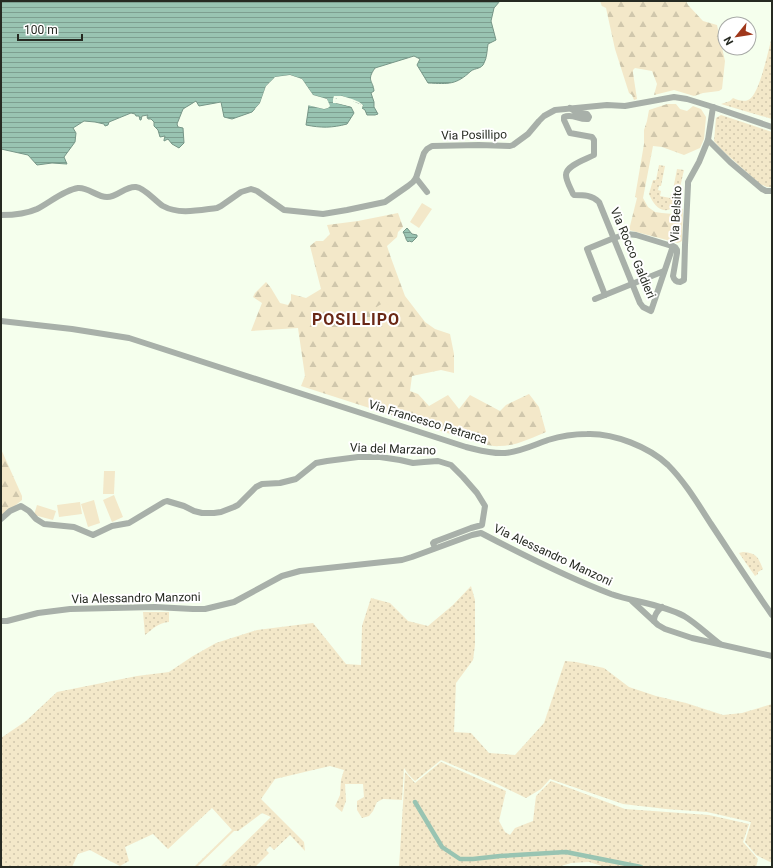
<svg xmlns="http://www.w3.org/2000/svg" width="773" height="868" font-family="Roboto,sans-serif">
<defs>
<pattern id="green-dots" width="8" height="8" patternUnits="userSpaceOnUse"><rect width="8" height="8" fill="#f3e8c9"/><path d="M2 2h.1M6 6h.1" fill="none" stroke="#d0c7ac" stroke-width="1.8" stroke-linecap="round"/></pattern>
<pattern id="forest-firs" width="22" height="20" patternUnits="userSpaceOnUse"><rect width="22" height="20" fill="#f3e8c9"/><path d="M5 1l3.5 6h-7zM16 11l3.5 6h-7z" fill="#d0c7ac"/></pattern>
<pattern id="water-rules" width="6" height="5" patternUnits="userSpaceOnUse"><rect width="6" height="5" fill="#99c4b2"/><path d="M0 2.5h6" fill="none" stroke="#7d9f90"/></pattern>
</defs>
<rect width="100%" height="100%" fill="#f5ffed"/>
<g fill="url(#green-dots)">
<path d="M772,36V119L721,104L730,101L733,98C737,100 744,102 748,100C759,97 769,48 772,36Z"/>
<polygon points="721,115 772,132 772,187 767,187 760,184 723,151 714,141 716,118"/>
<path d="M659,165L665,166L661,186H659L658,190L661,191L660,196L670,198L671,194H674V191L673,190L677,169L684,170L676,205C663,217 654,206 649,194L653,180H656Z"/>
<path d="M743,552C757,553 758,557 763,569L758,572V574L755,576L739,553Z"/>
<polygon points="471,586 475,600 475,645 473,660 456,683 454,732 471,733 489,753 515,755 544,723 565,661 576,662 604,668 629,687 656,696 686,703 723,715 742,713 772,704 772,863 756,855 745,842 751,822 707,812 666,809 623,804 550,779 541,789 526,798 493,782 441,760 415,781 408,774 404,768 402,800 383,799 377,802 373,811 369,816 362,818 357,810 357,801 364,797 363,784 345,784 346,801 342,812 335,806 340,795 341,780 344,770 330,766 275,779 261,799 304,842 305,851 290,835 274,850 270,846 266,850 269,853 255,867 220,867 271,817 262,813 238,831 234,831 197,867 194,867 232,830 212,808 168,849 153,834 125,847 129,861 120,866 110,861 90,850 78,854 72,867 1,867 1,738 26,721 57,692 137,676 169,672 193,656 216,643 257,630 313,623 346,664 361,665 362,626 371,598 390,603 408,621 428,626 453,605"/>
<path d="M143,612H169V622C158,623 154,628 145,635Z"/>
<polygon points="441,762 506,791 499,821 505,832 510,835 515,828 533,821 536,796 551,781 625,809 709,815 749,824 743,842 758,859 756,867 656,866 655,867 605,867 589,862 571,863 558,867 399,867 405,772 415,783"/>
</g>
<g fill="url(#forest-firs)">
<polygon points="600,1 686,1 688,5 703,21 717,25 725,61 722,89 719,91 703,93 694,96 674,90 654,95 657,84 652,71 635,68 633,70 633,73 637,99 634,100 632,95 629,93 615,49 606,8 602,6"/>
<polygon points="667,104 676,104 680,109 687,111 693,106 701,109 706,117 704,139 700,148 684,155 662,147 653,146 643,198 648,207 655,212 662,213 673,214 683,209 682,241 678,243 629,230 637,198 635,197 644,144 644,130 647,121 649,110"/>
<path d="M398,213L403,227L398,232L397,237L387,246L391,258L405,296L425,322L435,329L450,334L454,354V373L441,370L412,376L410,391L418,394L429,406L448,395L459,409L470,395L500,411L506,405L529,394L539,407L546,432C531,438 516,446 500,446C491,447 481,443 472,441L301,386L305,376L298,328L251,331L262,303L253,297L255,293L266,282L271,288L280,303L288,305L291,300V294L306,298L321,289L310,246L316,241H323L330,234L327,225L358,221Z"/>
<polygon points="1,449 22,496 22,500 1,517"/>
</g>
<g fill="#f3e8c9">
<polygon points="422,203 432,209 419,228 410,222"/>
<polygon points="386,301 397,320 386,326 375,308"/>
<polygon points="104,471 115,471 114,494 103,494"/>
<polygon points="114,495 123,517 112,522 103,500"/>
<polygon points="94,500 100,523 88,527 81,504"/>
<polygon points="80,502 82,514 59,517 57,505"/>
<polygon points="37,505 56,511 53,520 34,515"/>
</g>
<g fill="url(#water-rules)" stroke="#769687">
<path d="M1,1H500L494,8L491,21L496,40L488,44C487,50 487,58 484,63C482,69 475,68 471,71C456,85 449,84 428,83L417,65L420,59L414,56L375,68C366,81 373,80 374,91L371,93L374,102V107L378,114L375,115H367L365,110L362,108L363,105L342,96L333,99L336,103L351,107L354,113L347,124C332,128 321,128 306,125L309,105L324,109L328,108L327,99L313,95L302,79L290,75L275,77L266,86L260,103L252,112L232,119L224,117L221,102L199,106L196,101L183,109L177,124L178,127L183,128L184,143L179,148L172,144L168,139L164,141V140L165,136L160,137L158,130L154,126V122L151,119H148L147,117L148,115L142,116L141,120H140L139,116H136L135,114L131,113L109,122L108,125L105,126L104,124L95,122L84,121L73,128L76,133L75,142L64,157L67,164L52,163L37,165L28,155L1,149Z"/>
<path d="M407,228L412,234L417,235V237L412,242L409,241L408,242C405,239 406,236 403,232Z"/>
</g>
<g fill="#f5ffed">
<polygon points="290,75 302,79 313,95 327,99 330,106 328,108 324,109 307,105 309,103 324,107 327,105 325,100 311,96 301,81 290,77 276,78 268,88 262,104 257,110 255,109 260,103 266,86 275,77"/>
<polygon points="334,96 342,96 352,99 359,102 363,105 362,108 360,108 361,105 358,103 351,101 341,98 336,98 335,101 352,105 353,107 336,103 333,103 333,99"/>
</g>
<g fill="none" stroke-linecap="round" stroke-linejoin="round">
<polyline stroke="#99c4b2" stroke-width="4.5" points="415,802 442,847 460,859 473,859 500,856 566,852 641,867"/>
<g stroke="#a8b0a9" stroke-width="6">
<path d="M570,108L576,112L587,114L589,117L588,119C579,120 572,113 564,117V120L570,133L592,137L594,140V155C587,159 566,165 566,175C566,181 571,189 573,194L574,195C584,195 592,195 599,202L640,303L643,307L651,311L673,246"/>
<polyline points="708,140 730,162 762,189 766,191 772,191"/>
<polyline points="416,178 427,192"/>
<path d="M1,215C13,215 26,214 37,209C49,203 64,190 78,188C88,187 97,197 107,197C118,197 125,186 136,187C145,188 155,201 163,206C179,215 200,210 217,208L221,206L241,192L251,189L257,191L284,210L323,214L347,210L385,202L408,186L413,182L416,178L424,153L427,149L432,146L479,145L510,146L513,145L528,134L539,121L544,116L555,110L607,105L625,106L674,97L687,99L713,107L772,127"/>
<path d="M605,295L587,249L614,238L627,234L636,235L675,247L677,250V253L673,276C674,280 676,282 680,282L684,280L685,245L688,185V182L699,162L708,140L713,107"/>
<polyline points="595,299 664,271"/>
<path d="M1,321L72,329L129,338L466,447C479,450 491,454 505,453C520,452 534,445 548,440C561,436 574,434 587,434C614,433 649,447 668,465C685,482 698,504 711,524C731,554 751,585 772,615"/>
<polyline points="1,519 10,511 21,506 29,511 36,519 44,524 74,527 93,535 112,526 129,523 164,502 167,501 184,506 194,511 202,513 214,513 221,512 234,507 238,505 256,487 262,484 280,483 296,479 316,463 327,461 358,457 380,457 400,460 413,463 424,462 438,461 451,465 463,477 477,493 485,506 482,525 471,528 434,542 433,543 435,548"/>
<polyline points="632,601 658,625 665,629 692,638 772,656"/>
<path d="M1,621H7L38,613L70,609L155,607L193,609H205L234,602L282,576L300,571L402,560L412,557L472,535L481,533C523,555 566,577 611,594C634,602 661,604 684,616C696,623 708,635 720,644"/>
<path d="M654,621C654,615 657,611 662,607"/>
</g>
</g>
<g text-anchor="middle" stroke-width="4" stroke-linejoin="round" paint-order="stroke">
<g font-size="12" fill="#262a22" stroke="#fff">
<text transform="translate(474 135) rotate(-1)" y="4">Via Posillipo</text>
<text transform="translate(676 214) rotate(-87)" y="4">Via Belsito</text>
<text transform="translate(633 253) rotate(67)" y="4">Via Rocco Galdieri</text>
<text transform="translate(428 422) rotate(17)" y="4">Via Francesco Petrarca</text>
<text transform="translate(393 449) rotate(2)" y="4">Via del Marzano</text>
<text transform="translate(553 555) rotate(25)" y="4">Via Alessandro Manzoni</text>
<text transform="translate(136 598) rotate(-1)" y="4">Via Alessandro Manzoni</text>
</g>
<g font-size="16" font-weight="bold" letter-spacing="1" fill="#6a2816" stroke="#fff">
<text x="356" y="325">POSILLIPO</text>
</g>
</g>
<rect width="773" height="868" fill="none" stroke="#262a22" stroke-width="4"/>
<g transform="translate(737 36) rotate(240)"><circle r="19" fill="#ffffff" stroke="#a8aaa7"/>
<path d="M0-3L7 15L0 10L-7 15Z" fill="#9f371b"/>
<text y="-6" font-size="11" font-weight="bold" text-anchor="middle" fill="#262a22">N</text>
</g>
<path d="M18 34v6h64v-6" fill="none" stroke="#262a22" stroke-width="2"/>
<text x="24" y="34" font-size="12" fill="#262a22" stroke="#ffffff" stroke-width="3" paint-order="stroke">100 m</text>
</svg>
